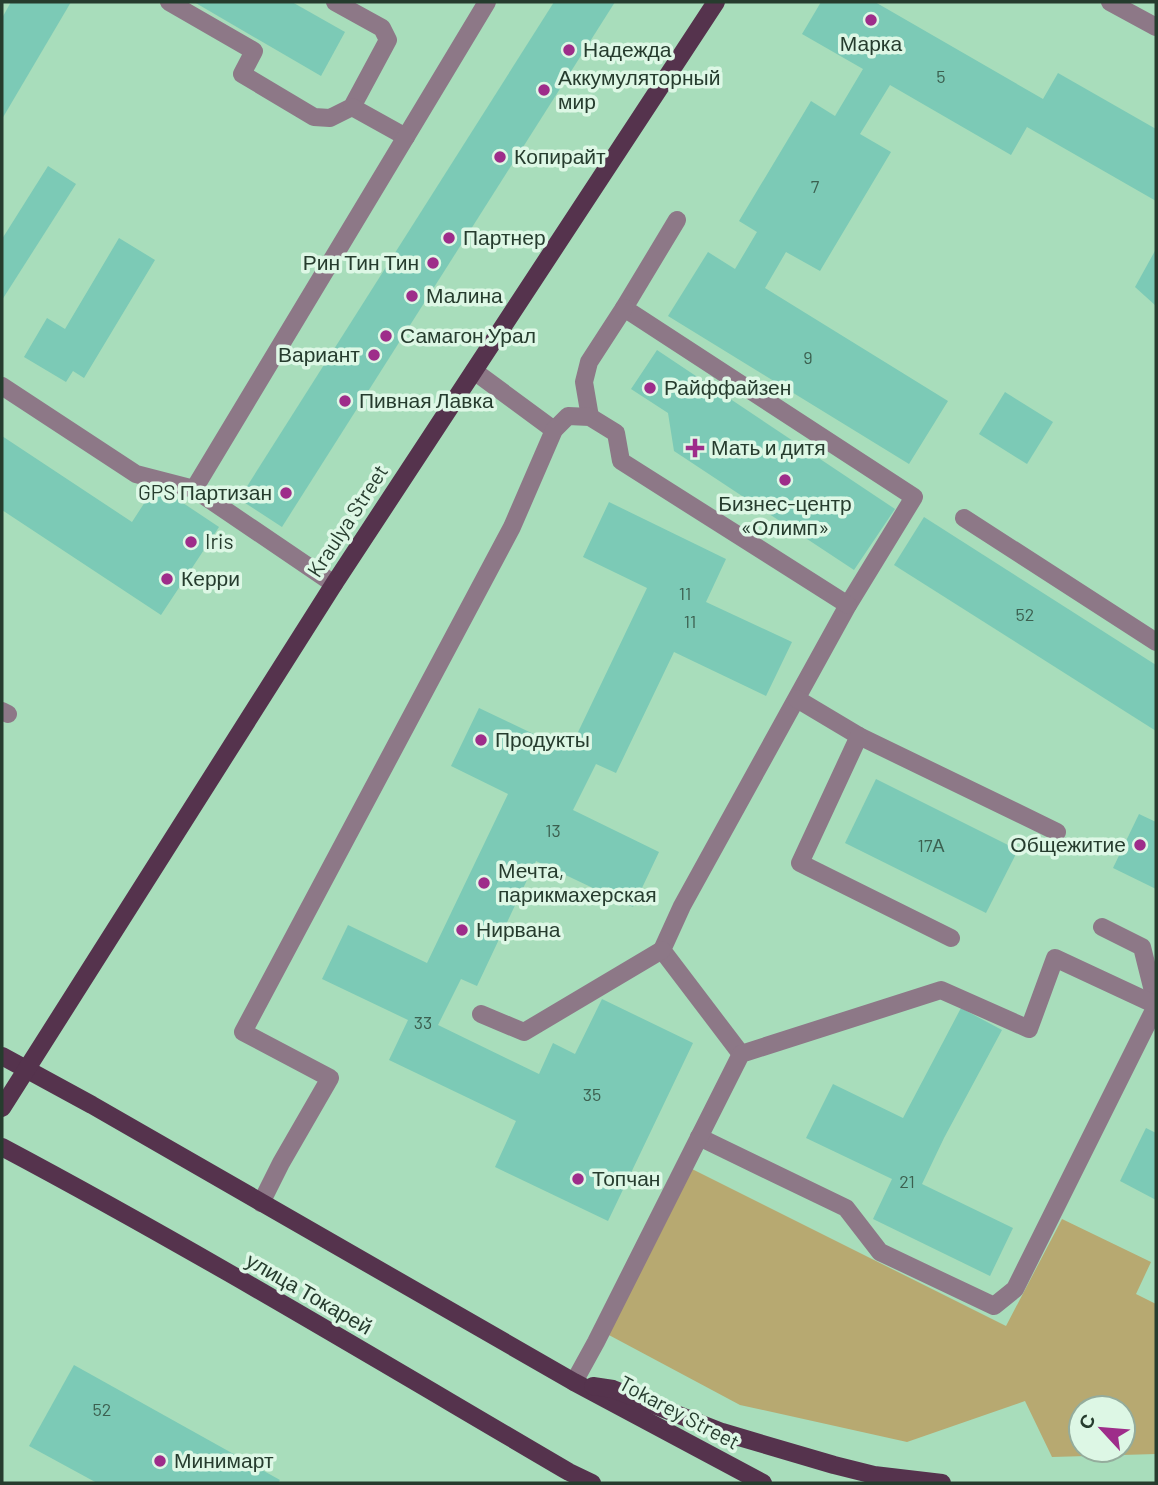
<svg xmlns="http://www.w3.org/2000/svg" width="1158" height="1485" font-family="Barlow,sans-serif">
<rect width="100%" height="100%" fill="#a8ddbb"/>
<path fill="#b7a971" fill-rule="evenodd" d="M692,1169L1006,1326L1062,1219L1151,1262L1136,1294L1156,1304V1454L1052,1457L1025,1401L907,1442L740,1405L607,1334ZM1081,1408H1123V1450H1081Z"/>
<g fill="#7ccab6">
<polygon points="11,2 71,2 2,119 2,18"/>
<polygon points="194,2 292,2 345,32 321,76"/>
<polygon points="554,2 615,2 282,527 239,499"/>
<polygon points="821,2 875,2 1043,99 1058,73 1156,129 1156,201 1027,127 1011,155 890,85 860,134 891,152 820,271 786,252 765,288 948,401 909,464 668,316 708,252 735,269 757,232 739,221 811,101 835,116 863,69 802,34"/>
<polygon points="48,166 76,184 2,300 2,239"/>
<polygon points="119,238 155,260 84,378 73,371 66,382 24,357 47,318 65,329"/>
<polygon points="1156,249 1156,306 1135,287"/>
<polygon points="657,350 895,509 854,570 674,451 668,413 631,389"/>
<polygon points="1005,392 1053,422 1027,464 979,434"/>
<polygon points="2,436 132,522 156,485 219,527 161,615 2,510"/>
<polygon points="609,502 726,559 706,602 792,642 766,696 674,652 616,773 596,764 573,810 659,852 633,907 536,861 477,986 461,979 438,1025 539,1074 553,1043 575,1054 602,999 693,1043 608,1221 495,1167 516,1121 389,1060 408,1020 322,979 348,925 427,963 508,794 451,766 479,708 569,751 647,588 583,557"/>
<polygon points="924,517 1156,665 1156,731 894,565"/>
<polygon points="876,779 1018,850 986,913 845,843"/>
<polygon points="1139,814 1156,822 1156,889 1113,868"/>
<polygon points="961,1008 1002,1030 944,1138 922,1184 1013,1228 990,1276 873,1219 892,1179 806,1138 833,1084 903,1118"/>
<polygon points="1146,1128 1156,1133 1156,1200 1120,1181"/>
<polygon points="74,1365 280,1480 278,1483 97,1483 29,1446"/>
</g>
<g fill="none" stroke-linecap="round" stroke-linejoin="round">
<g stroke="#8d7887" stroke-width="18">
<polyline points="169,2 254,51 242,74 314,117 330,118 352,107 388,40 382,28 335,2"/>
<polyline points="1110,2 1156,27"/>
<polyline points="352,107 406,137"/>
<polyline points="677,220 624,308 914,497 848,605 682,906 662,950 741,1054"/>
<polyline points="474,371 554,430"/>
<polyline points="2,386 136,474 194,489 334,584"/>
<polyline points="590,417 584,382 589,362 624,308"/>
<polyline points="194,489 487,2"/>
<polyline points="964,518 1156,642"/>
<polyline points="797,699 859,736 1057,832"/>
<polyline points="2,711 8,714"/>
<polyline points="859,736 800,863 951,938"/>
<polyline points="1102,927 1142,947 1156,1003"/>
<polyline points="481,1014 524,1032 662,950"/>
<polyline points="699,1137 846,1208 880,1252 994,1306 1015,1289 1156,1006"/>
<polyline points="261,1203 281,1163 330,1078 243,1032 512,527 554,430 568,416 590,417 616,433 621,461 848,605"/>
<polyline points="574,1382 596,1342 741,1054 941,990 1029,1029 1055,958 1156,1005"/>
</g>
<g stroke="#55334d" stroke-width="18">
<polyline points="2,1056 92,1105 574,1382 763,1483"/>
<polyline points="2,1108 334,584 716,2"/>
<path d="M2,1147C194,1249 381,1362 569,1472L592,1483"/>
<polyline points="593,1386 613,1389 722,1432 834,1465 874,1475 942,1483"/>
</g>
</g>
<g fill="#9e2d8a" stroke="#ddf7e5" stroke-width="2.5">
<circle cx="871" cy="20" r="7"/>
<circle cx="569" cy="50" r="7"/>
<circle cx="544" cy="90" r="7"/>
<circle cx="500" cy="157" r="7"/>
<circle cx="449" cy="238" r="7"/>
<circle cx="433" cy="263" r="7"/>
<circle cx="412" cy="296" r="7"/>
<circle cx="386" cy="336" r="7"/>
<circle cx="374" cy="355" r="7"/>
<circle cx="650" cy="388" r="7"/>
<circle cx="345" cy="401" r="7"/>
<path d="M691.5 437.5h7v7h7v7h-7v7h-7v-7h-7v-7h7z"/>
<circle cx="785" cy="480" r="7"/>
<circle cx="286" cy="493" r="7"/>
<circle cx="191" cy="542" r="7"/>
<circle cx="167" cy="579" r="7"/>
<circle cx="481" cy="740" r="7"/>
<circle cx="1140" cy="845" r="7"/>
<circle cx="484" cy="883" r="7"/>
<circle cx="462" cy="930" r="7"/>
<circle cx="578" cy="1179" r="7"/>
<circle cx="160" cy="1461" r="7"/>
</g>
<g text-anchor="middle" stroke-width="7" stroke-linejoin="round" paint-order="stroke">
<g font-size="18" fill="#3c6050">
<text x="941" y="83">5</text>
<text x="815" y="193">7</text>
<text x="808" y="364">9</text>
<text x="685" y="600">11</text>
<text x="1025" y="621">52</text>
<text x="690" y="628">11</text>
<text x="553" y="837">13</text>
<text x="931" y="852">17А</text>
<text x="423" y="1029">33</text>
<text x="592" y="1101">35</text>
<text x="907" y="1188">21</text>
<text x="102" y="1416">52</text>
</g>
<g font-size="21" fill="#263c2e" stroke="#ddf7e5" text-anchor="start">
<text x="871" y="51" text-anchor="middle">Марка</text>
<text x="583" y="57">Надежда</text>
<text x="558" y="85">Аккумуляторный<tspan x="558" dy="24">мир</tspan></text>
<text x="514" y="164">Копирайт</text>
<text x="463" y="245">Партнер</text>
<text x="419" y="270" text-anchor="end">Рин Тин Тин</text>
<text x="426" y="303">Малина</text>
<text x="400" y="343">Самагон Урал</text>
<text x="360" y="362" text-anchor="end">Вариант</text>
<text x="664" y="395">Райффайзен</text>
<text x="359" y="408">Пивная Лавка</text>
<text x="711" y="455">Мать и дитя</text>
<text x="272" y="500" text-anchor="end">GPS Партизан</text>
<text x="785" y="511" text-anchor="middle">Бизнес-центр<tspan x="785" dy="24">«Олимп»</tspan></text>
<text x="205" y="549">Iris</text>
<text x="181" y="586">Керри</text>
<text x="495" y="747">Продукты</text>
<text x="1126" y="852" text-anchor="end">Общежитие</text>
<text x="498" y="878">Мечта,<tspan x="498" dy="24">парикмахерская</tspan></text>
<text x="476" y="937">Нирвана</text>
<text x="592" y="1186">Топчан</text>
<text x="174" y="1468">Минимарт</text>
</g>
<g font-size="21" fill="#263c2e" stroke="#ddf7e5">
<text transform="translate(348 521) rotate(-57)" y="7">Kraulya Street</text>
<text transform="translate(309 1294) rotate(30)" y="7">улица Токарей</text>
<text transform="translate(679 1413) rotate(28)" y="7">Tokarey Street</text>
</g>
</g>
<rect width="1158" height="1485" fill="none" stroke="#263c2e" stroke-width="7"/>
<g transform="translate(1102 1429) rotate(296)"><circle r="33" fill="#ddf7e5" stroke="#94ac9c" stroke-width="2"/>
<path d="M0-5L12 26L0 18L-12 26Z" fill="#9e2d8a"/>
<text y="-10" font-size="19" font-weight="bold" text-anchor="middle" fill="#263c2e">С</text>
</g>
</svg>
